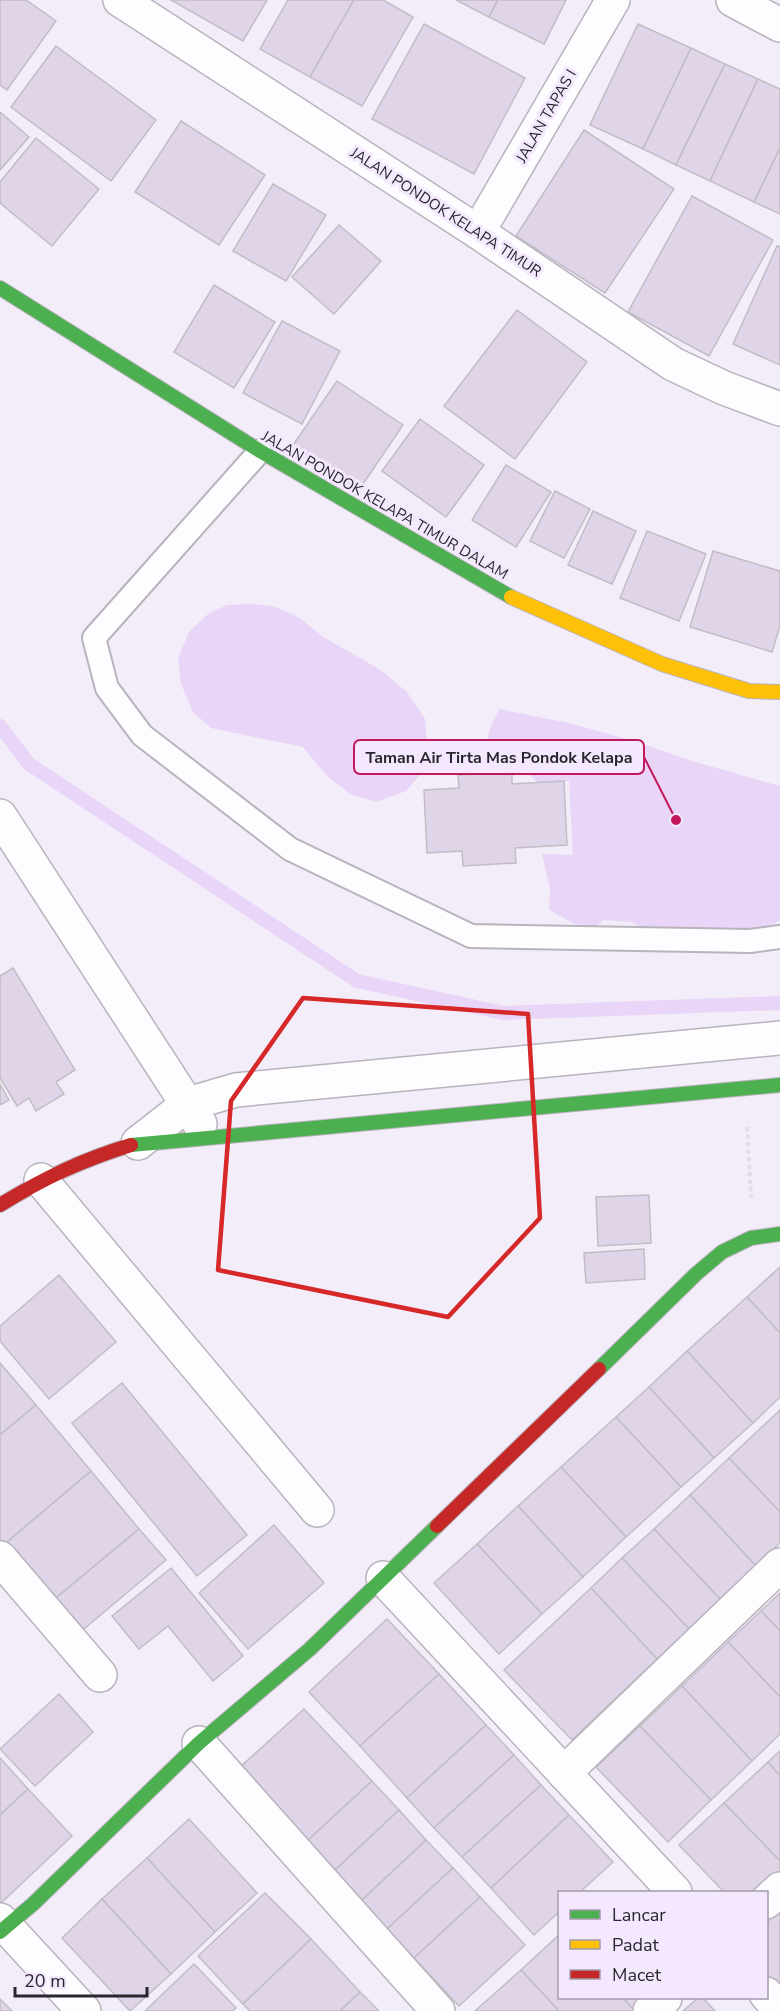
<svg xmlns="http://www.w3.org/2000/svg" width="780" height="2011" font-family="'Nunito Sans',sans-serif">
<rect width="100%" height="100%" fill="#f3edf9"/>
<g fill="#e8d5f7">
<polygon points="250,604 273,606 298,617 325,638 379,669 407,692 425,719 427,744 425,769 406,791 376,802 350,794 326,775 303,747 211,728 193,712 181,684 178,658 189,632 208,614 227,605"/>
<path d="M500,709L573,724L634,741L692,761L780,786V920L772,925L739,933L647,932L632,922L603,920L595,928L575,924L549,910L550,889L542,854L573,855L569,781L537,782L525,770L496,772C485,743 484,736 500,709Z"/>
</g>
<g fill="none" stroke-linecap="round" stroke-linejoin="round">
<polyline stroke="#e8d5f7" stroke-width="14" points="0,726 29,764 357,981 504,1013 780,1003"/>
</g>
<g fill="#e0d5e8" stroke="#c1bcc5" stroke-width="1.5">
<polygon points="0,0 26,0 56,21 7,90 0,85"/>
<polygon points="171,0 267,0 243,41"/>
<polygon points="288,0 354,0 310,77 260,49"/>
<polygon points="354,0 383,0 413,17 362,106 310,77"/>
<polygon points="456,0 498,0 489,17"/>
<polygon points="498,0 566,0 544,44 489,17"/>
<polygon points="424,24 525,78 474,174 372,119"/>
<polygon points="638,24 691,48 643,149 590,125"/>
<polygon points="56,46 156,120 111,181 11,107"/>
<polygon points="691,48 725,64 676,165 643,149"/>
<polygon points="725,64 758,79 710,181 676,165"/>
<polygon points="758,79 780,89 780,148 754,202 710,181"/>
<polygon points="0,112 29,137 0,170"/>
<polygon points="181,121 265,175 219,245 135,192"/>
<polygon points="584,130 674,189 605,293 516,236"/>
<polygon points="36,138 99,189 52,246 0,203 0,182"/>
<polygon points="780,148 780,214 754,202"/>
<polygon points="273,184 326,215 286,281 233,251"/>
<polygon points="692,196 773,240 709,356 628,312"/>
<polygon points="339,225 381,261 334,314 292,277"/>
<polygon points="777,246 780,247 780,365 733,344"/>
<polygon points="214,285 275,322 234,388 174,352"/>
<polygon points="517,310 587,362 515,459 444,406"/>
<polygon points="282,321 340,351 302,424 243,393"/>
<polygon points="337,381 403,425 359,490 293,445"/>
<polygon points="420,419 484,465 446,517 382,471"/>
<polygon points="506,465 551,492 516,547 472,520"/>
<polygon points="555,491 590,509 564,558 530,541"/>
<polygon points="593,511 636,531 612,584 568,565"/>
<polygon points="647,531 706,554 679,621 620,598"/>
<polygon points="713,551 780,571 780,626 772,652 690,627"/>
<polygon points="512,772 512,784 564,781 567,845 515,848 516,863 463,866 462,851 427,853 424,790 459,788 458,775"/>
<polygon points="13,968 75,1070 56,1082 64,1094 36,1111 29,1098 17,1106 0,1078 0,976"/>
<polygon points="0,1084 9,1100 0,1105"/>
<polygon points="649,1195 651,1243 598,1246 596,1197"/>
<polygon points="644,1249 645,1279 586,1283 584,1253"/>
<polygon points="780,1267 780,1333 747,1297"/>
<polygon points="59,1275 116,1342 49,1399 0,1341 0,1326"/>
<polygon points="747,1297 780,1333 780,1397 753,1423 687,1351"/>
<polygon points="687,1351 753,1423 714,1458 649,1387"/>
<polygon points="0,1363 36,1405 0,1435"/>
<polygon points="122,1383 247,1535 197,1576 72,1423"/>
<polygon points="649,1387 714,1458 681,1487 616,1417"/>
<polygon points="36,1405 91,1471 0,1548 0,1435"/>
<polygon points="780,1410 780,1512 729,1458"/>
<polygon points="616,1417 681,1487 626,1537 561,1467"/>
<polygon points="729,1458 780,1512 780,1543 756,1566 690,1495"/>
<polygon points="561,1467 626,1537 583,1577 518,1506"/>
<polygon points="91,1471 139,1529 45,1607 0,1548"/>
<polygon points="690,1495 756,1566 720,1599 654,1529"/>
<polygon points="518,1506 583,1577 542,1614 477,1544"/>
<polygon points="274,1525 324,1583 248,1649 199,1593"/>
<polygon points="139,1529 166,1560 72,1639 45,1607"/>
<polygon points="654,1529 720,1599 689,1629 622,1558"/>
<polygon points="477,1544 542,1614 499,1654 434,1583"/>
<polygon points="622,1558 689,1629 657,1659 591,1588"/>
<polygon points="171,1568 243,1656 213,1681 168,1626 139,1649 112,1616"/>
<polygon points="591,1588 657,1659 572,1740 504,1670"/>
<polygon points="780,1593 780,1631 761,1611"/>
<polygon points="761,1611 780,1631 780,1697 728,1642"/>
<polygon points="387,1619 439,1674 360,1746 309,1692"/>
<polygon points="728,1642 780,1697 780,1734 752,1761 682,1686"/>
<polygon points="439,1674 486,1725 407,1798 360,1746"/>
<polygon points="682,1686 752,1761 711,1800 640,1726"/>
<polygon points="59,1694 93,1732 35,1786 0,1749"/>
<polygon points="304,1709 372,1781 306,1842 238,1769"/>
<polygon points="486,1725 514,1755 434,1828 407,1798"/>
<polygon points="640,1726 711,1800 668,1842 596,1767"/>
<polygon points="780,1751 780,1776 768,1762"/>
<polygon points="514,1755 541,1785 462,1857 434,1828"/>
<polygon points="0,1758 28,1789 0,1815"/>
<polygon points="768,1762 780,1776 780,1861 724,1803"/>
<polygon points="372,1781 399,1810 334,1871 306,1842"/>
<polygon points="541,1785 569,1815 491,1888 462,1857"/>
<polygon points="28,1789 72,1836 0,1904 0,1815"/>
<polygon points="724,1803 780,1861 780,1874 761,1892 724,1892 679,1845"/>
<polygon points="399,1810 426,1840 361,1901 334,1871"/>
<polygon points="569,1815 613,1862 580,1892 560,1892 560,1911 534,1935 491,1888"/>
<polygon points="189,1819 257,1893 215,1932 147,1858"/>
<polygon points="426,1840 453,1868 387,1929 361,1901"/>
<polygon points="147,1858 215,1932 171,1974 102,1899"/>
<polygon points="453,1868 480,1897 414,1958 387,1929"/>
<polygon points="265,1893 311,1939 243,2004 198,1956"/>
<polygon points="480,1897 525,1945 459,2006 414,1958"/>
<polygon points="102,1899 171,1974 130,2011 62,1938"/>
<polygon points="780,1910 780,1990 766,1974 766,1923"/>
<polygon points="560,1934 560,1998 623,1998 635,2011 559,2011 521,1970"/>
<polygon points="311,1939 360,1992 340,2011 250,2011 243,2004"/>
<polygon points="194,1964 236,2008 232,2011 145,2011"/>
<polygon points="521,1970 559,2011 475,2011"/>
<polygon points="360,1992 379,2011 340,2011"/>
<polygon points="623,1998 656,1998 635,2011"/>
<polygon points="698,1998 703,1998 715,2011 683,2011"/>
<polygon points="0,1999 12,2011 0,2011"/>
</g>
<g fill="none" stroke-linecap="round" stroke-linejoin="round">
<defs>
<polyline id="lane" points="260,451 94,638 107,688 142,735 290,849 471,936 750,941 780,937"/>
<g id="street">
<polyline points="120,0 478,232 673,364 724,388 780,409"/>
<polyline points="733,0 780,25"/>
<polyline points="478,232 613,0"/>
<polyline points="0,816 200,1124"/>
<polyline points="138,1143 188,1104 236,1090 780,1038"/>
<polyline points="41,1180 317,1510"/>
<polyline points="0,1558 100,1675"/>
<polyline points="383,1578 675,1892"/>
<polyline points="199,1743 438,2011"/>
<polyline points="564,1773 780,1565"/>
<polyline points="766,1902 780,1889"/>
<polyline points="0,1920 84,2011"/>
<polyline points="766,1994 780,2010"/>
<polyline points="650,2011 665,1998"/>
</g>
<g id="fast">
<polyline points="0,288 260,451 511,597"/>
<polyline points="131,1145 780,1085"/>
<polyline points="599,1369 696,1274 722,1252 751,1238 780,1234"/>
<polyline points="0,1932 33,1904 199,1743 310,1649 437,1526"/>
</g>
<polyline id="slow" points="511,597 662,664 749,691 780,692"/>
<g id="jam">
<path d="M0,1205C44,1178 82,1160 131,1145"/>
<polyline points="437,1526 599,1369"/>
</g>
</defs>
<use href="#lane" stroke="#b8b3bc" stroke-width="26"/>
<use href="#street" stroke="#b8b3bc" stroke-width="36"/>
<use href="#fast" stroke="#b8b3bc" stroke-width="16"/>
<use href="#slow" stroke="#b8b3bc" stroke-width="16"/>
<use href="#jam" stroke="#b8b3bc" stroke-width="16"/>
<polyline stroke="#e0dee2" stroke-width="4" stroke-dasharray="4.5 3" stroke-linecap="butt" points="747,1127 751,1198"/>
<use href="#lane" stroke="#fdfcfe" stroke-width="22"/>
<use href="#street" stroke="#fdfcfe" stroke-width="33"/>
<use href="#fast" stroke="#4caf50" stroke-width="14"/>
<use href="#slow" stroke="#ffc107" stroke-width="14"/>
<use href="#jam" stroke="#c62828" stroke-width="14"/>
</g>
<path fill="none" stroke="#d62828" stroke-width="4.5" stroke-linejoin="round" d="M303,998L528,1014L540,1218L448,1317L218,1270L231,1101Z"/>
<g text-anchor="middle" stroke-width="6" stroke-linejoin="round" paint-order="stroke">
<g font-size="15" fill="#2a262e" stroke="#f4e8fe">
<text transform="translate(546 116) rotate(-60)" y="5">JALAN TAPAS I</text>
<text transform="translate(446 212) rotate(33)" y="5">JALAN PONDOK KELAPA TIMUR</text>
<text transform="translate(385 505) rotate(30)" y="5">JALAN PONDOK KELAPA TIMUR DALAM</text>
</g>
</g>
<path fill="none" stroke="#c2185b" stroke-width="2" d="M676 820L644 757"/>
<circle fill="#c2185b" stroke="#f4e8fe" stroke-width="2" cx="676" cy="820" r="6"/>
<rect fill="#f4e8fe" stroke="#c2185b" stroke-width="2" x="354" y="740" width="290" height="34" rx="6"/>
<g font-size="16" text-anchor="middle" font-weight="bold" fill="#2a262e">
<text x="499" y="763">Taman Air Tirta Mas Pondok Kelapa</text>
</g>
<rect x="558" y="1891" width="210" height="108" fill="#f4e8fe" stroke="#a39aab" stroke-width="1.5"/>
<rect x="570" y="1910" width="30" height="9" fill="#4caf50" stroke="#a39aab" stroke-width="1.5"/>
<text x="612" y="1921" font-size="18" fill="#2a262e">Lancar</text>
<rect x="570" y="1940" width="30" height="9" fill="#ffc107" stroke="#a39aab" stroke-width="1.5"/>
<text x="612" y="1951" font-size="18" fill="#2a262e">Padat</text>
<rect x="570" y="1970" width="30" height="9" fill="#c62828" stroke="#a39aab" stroke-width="1.5"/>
<text x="612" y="1981" font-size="18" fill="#2a262e">Macet</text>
<path d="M15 1987v9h132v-9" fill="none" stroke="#2a262e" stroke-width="3"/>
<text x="24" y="1987" font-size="18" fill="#2a262e" stroke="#f4e8fe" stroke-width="4.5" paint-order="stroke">20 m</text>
</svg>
